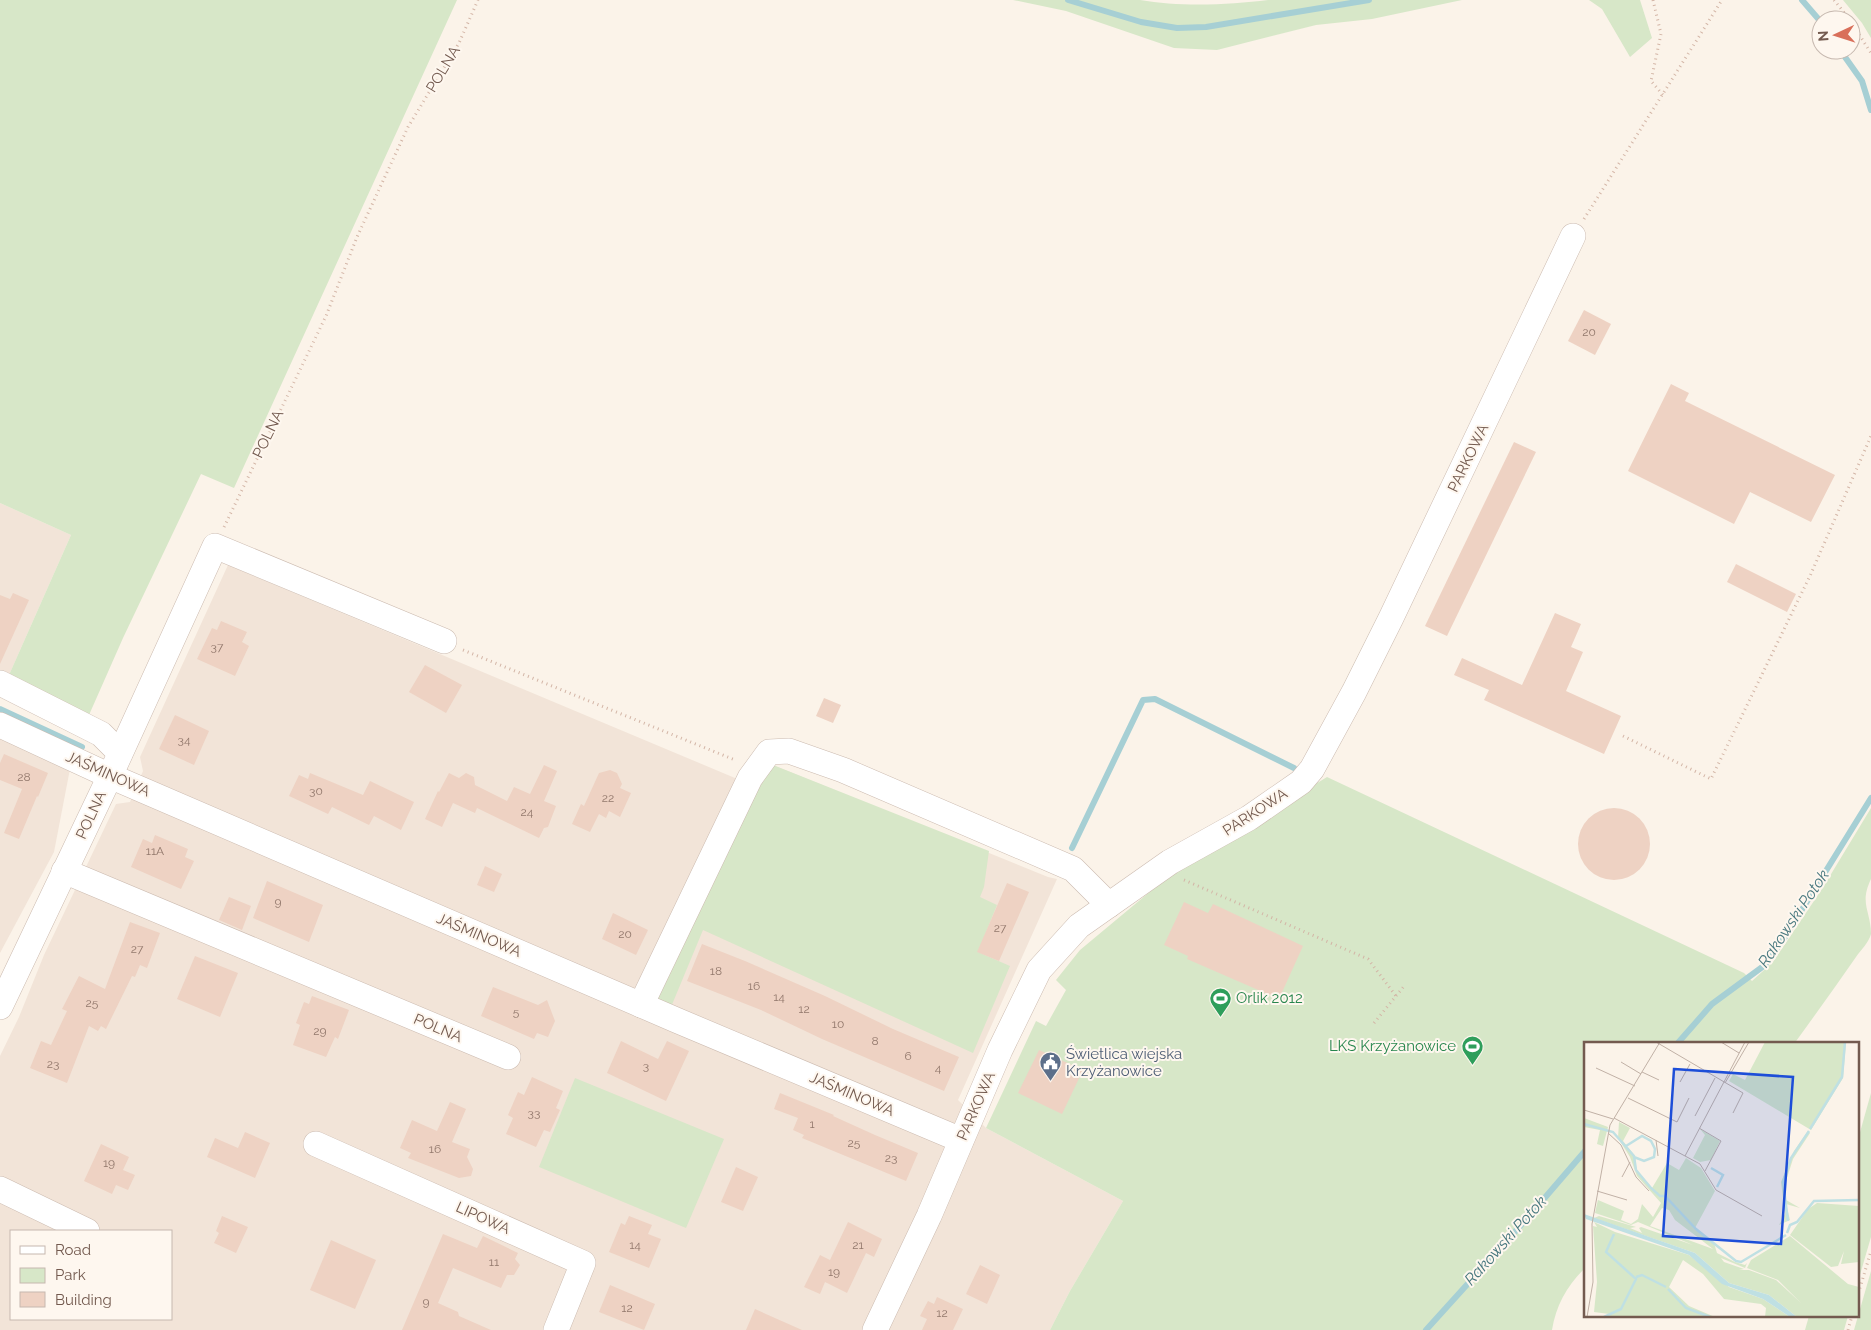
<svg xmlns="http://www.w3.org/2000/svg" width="1871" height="1330" font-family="Raleway,sans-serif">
<rect width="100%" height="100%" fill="#fbf3e9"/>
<g fill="#f2e4d8" fill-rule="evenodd">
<polygon points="0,503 71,535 9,675 0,671"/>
<path d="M228,565L735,778L749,789L768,763L1048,877L1057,879L958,1100L986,1128L1123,1201L1070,1291L1050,1330H0V1056L19,1017L44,955L116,804L130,802L143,771L140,757ZM11,1231H171V1319H11Z"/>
<polygon points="0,736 70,769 54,852 0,953"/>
</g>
<g fill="#d7e7c8">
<polygon points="0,0 457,0 234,488 201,474 123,638 89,715 9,675 71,535 0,503"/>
<path d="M1013,0H1140C1179,7 1229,5 1268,0H1462L1372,19L1316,25L1217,50L1174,48L1066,11Z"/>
<polygon points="1589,0 1640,0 1652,38 1630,57 1602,9"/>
<polygon points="1843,0 1871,0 1871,38 1862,23"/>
<polygon points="768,763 989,851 984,887 980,897 997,905 978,952 1010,966 973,1053 703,930 671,1007 652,999"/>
<path d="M1327,777L1744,973L1752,981L1773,962L1822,889L1871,808V879C1859,904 1871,911 1871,934C1869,942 1861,950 1856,957C1836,986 1815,1015 1794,1044H1585V1268C1567,1286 1556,1305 1552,1330H1050L1070,1291L1123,1201L986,1128L1036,1021L1046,1026L1066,990L1056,980L1080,950L1152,890L1205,852Z"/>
<polygon points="575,1078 724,1139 686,1228 539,1167"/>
<polygon points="1871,1093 1871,1237 1857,1285 1857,1143"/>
<polygon points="1871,1271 1871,1330 1854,1330"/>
<polygon points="1809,1316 1848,1316 1844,1330 1805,1330"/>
</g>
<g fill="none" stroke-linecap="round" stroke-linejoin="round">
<g stroke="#a6cfd4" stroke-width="6">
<polyline points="1068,0 1141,22 1177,28 1206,27 1369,0"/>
<polyline points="1802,0 1821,22"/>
<polyline points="1840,50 1862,81 1871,110"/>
<polyline points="0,709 82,747"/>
<polyline points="1072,848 1143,700 1155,699 1294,768"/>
<polyline points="1677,1044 1712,1004 1765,965 1785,937 1871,798"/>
<polyline points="1426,1330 1530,1215 1585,1151"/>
</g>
</g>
<g fill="#eed2c3">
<polygon points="1584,310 1611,324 1595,355 1568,341"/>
<polygon points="1671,384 1689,393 1685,401 1835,475 1811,522 1750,492 1734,524 1628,471"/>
<polygon points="1514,442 1536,452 1447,636 1425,626"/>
<polygon points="1736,564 1796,594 1787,612 1727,582"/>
<polygon points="13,593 29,600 0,664 0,595 10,599"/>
<polygon points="1555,613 1581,624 1571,647 1583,652 1566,691 1621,716 1604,754 1484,700 1489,690 1454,675 1462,658 1522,685"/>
<polygon points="221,621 247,632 242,642 249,646 235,676 197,659 212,628 217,630"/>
<polygon points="425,665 462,685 446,713 409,692"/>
<polygon points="824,698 841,705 833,723 816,716"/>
<polygon points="175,715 209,731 194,765 159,749"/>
<polygon points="4,754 48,773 38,797 37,796 19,839 4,833 22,789 0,780 0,763"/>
<polygon points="544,765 557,771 544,801 556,806 548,827 544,828 539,838 477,808 475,813 453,803 442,827 425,819 438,791 439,792 449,773 459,778 466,773 474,777 475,785 507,801 514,787 530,794"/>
<polygon points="610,770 617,773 622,784 620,788 631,793 620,817 609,811 606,818 599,814 590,832 572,824 581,804 584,806 599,773"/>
<polygon points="310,773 363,795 370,781 414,802 401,830 374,816 369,825 332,807 328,814 289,796 299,775 308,779"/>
<circle cx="1614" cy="844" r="36"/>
<polygon points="155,835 188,849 185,857 194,861 181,889 131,867 143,839 152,843"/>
<polygon points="485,866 502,874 494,892 477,885"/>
<polygon points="267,881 323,905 309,942 253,918"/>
<polygon points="1007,883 1029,892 999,961 977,952"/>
<polygon points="229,897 251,906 242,930 219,920"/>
<polygon points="1184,902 1208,913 1213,904 1303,946 1279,999 1187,959 1188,956 1164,945"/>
<polygon points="613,913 648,930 636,955 602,939"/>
<polygon points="130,922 160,933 147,968 140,965 135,977 132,976 106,1029 101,1026 98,1031 89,1026 67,1083 30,1068 41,1041 51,1045 67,1011 62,1009 79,976 105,989"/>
<polygon points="702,944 745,961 825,996 893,1029 959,1057 944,1091 822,1039 761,1010 687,981"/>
<polygon points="195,956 238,973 220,1017 177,999"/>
<polygon points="493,987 538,1005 547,1000 555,1021 548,1037 537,1033 534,1039 481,1016"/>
<polygon points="312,996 349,1010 338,1039 335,1037 326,1057 293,1045 300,1025 296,1023 304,1002 309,1004"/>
<polygon points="621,1041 658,1059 667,1041 689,1051 666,1101 607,1073"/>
<polygon points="1039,1050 1083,1070 1062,1114 1018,1093"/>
<polygon points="532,1077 563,1091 556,1108 560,1110 550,1132 544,1130 536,1147 506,1134 513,1118 508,1115 518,1092 524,1095"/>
<polygon points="780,1093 834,1115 833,1116 875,1135 918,1153 906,1181 802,1138 804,1135 793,1130 798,1118 774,1109"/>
<polygon points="450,1102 466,1109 452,1142 470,1149 467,1157 473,1169 471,1176 459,1178 408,1158 411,1153 400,1148 412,1120 437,1131"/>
<polygon points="245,1132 270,1143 255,1178 207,1157 215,1138 238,1148"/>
<polygon points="101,1144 129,1157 123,1170 135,1175 128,1190 116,1185 112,1194 84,1181"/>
<polygon points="736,1167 758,1177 743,1211 721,1202"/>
<polygon points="222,1216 248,1227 236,1253 214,1243 219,1233 216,1231"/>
<polygon points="629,1216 652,1225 648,1234 661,1239 649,1268 609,1252 621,1223 625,1225"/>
<polygon points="848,1222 882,1239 874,1257 866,1253 847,1293 825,1282 820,1294 804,1287 820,1255 830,1260"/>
<polygon points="443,1234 477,1248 483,1236 518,1253 515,1259 520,1265 514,1275 507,1275 501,1288 453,1268 438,1303 458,1312 459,1316 491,1330 402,1330"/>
<polygon points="331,1240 376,1260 355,1309 310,1290"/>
<polygon points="980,1265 1000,1275 987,1304 966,1294"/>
<polygon points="610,1285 655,1304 644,1330 599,1312"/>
<polygon points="937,1297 963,1309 953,1330 922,1330 927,1319 920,1316 928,1301 934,1304"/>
<polygon points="755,1309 802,1330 746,1330"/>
</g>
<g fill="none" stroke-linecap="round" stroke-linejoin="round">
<defs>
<g id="minor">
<polyline points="0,683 101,734 120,753"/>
<polyline points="0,725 110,776 676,1020 961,1140"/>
<polyline points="64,871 508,1057"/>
<polyline points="641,1005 750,778 769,752 789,751 843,770 1073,869 1109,905"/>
<polyline points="0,1007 110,776 215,546 444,641"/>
<polyline points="316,1144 583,1263 556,1330"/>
<polyline points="0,1189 87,1231"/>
<polyline points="875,1330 929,1216 1000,1050 1039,970 1079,926 1170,862 1249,818 1301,782 1312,769 1354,692 1391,618 1573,236"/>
</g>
</defs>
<use href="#minor" stroke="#ccbbb0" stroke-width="26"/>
<g stroke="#d3b5a6" stroke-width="3" stroke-dasharray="1 4" stroke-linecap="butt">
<polyline points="1653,0 1661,34 1651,81 1663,95"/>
<polyline points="1834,0 1850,20"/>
<polyline points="1851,22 1871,53"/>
<polyline points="1584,219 1722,0"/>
<polyline points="224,527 326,316 357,237 408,127 459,43 478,0"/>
<polyline points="463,650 735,760"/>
<polyline points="1623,736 1711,779 1810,576 1871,436"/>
<polyline points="1184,880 1368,959 1396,996"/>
<polyline points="1374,1023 1405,985"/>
<polyline points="1857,1298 1871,1251"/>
<polyline points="1848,1330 1852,1316"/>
</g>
<use href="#minor" stroke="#fff" stroke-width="25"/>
</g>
<defs>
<symbol id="stadium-pin" viewBox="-11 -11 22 30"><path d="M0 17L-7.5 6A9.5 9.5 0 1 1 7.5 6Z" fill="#2e9e5b" stroke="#fef7ef"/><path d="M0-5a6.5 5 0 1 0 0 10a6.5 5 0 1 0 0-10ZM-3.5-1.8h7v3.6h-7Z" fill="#fff"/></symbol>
<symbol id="civic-pin" viewBox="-11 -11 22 30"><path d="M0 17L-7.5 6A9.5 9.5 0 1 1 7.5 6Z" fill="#5c6f8a" stroke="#fef7ef"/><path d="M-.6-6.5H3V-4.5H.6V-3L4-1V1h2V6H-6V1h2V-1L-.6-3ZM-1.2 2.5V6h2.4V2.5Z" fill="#fff"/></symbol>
</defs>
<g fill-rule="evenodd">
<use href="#stadium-pin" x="1208" y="986" width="25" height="34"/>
<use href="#stadium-pin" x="1460" y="1034" width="25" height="34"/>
<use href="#civic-pin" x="1038" y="1050" width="25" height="34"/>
</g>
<g text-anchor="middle" stroke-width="4" stroke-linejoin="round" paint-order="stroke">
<g font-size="12" fill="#92786c">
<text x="1589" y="336">20</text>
<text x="217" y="651">37</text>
<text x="184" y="744">34</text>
<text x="24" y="781">28</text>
<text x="316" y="795">30</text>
<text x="608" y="802">22</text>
<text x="527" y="816">24</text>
<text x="155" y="855">11A</text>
<text x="278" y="906">9</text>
<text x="1000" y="932">27</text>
<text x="625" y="938">20</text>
<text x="137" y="953">27</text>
<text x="716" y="975">18</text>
<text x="754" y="990">16</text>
<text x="779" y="1001">14</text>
<text x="92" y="1007">25</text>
<text x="804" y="1013">12</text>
<text x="516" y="1016">5</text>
<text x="838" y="1028">10</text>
<text x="320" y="1035">29</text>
<text x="875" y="1045">8</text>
<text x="908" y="1060">6</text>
<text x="53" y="1068">23</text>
<text x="646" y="1070">3</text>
<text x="938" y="1072">4</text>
<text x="534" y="1117">33</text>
<text x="812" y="1128">1</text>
<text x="854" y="1147">25</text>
<text x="435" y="1153">16</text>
<text x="891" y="1162">23</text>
<text x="109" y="1167">19</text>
<text x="635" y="1249">14</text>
<text x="858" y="1249">21</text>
<text x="494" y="1266">11</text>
<text x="834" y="1276">19</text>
<text x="426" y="1306">9</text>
<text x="627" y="1312">12</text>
<text x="942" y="1317">12</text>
</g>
<g font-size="15" fill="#735a4f" stroke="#fef7ef">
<text transform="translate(443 69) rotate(-59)" y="5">POLNA</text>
<text transform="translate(268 434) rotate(-64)" y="5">POLNA</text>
<text transform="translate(1468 458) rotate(-64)" y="5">PARKOWA</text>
<text transform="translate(108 774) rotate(24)" y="5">JAŚMINOWA</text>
<text transform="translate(1255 812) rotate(-33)" y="5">PARKOWA</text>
<text transform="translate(91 815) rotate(-65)" y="5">POLNA</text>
<text transform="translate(479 935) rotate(23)" y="5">JAŚMINOWA</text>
<text transform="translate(438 1028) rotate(23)" y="5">POLNA</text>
<text transform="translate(852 1094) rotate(23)" y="5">JAŚMINOWA</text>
<text transform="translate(976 1106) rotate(-66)" y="5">PARKOWA</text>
<text transform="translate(483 1218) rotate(24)" y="5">LIPOWA</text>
</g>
<g font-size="15" fill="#27864d" stroke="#fef7ef" text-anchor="start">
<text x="1236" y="1003">Orlik 2012</text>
<text x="1456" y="1051" text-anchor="end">LKS Krzyżanowice</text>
</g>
<g font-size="15" fill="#4e5e75" stroke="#fef7ef" text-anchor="start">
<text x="1066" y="1059">Świetlica wiejska<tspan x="1066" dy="17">Krzyżanowice</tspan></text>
</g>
<g font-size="16" font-style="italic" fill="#47777e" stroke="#fef7ef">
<text transform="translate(1793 918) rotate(-56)" y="6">Rakowski Potok</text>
<text transform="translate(1505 1240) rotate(-48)" y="6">Rakowski Potok</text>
</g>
</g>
<g transform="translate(1584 1042)">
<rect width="275" height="275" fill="#fbf3e9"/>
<path d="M181,0H262L259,36L227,88L145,39L149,32L161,38ZM0,76L24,85L19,104L13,102L16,88L0,85ZM35,80L46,86L39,99L51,114L52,127L68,146L83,121L95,128L102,116L117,126L131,149L111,186L130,201L133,211L151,220L161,223L163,221L161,226L137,216L140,220L160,227L155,228H165L192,238L217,261L194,238L163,226L167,218L206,194L264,242L275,245V275H213L185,253L145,241L111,211L10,176L15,174L52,185L46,186L58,191L55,186L57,185L109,203L54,180L47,183L11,171L15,153L14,158L40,169L37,178L47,182L54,177L58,162L69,175L77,161L53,134L46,115L34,96ZM78,166L85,168L91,178L129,207L66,184ZM116,87L136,99L127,118L116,120L109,116L121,93ZM224,89L226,91L209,117L202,139V158L216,166L202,162L206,178L195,183L201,172L197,140L210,109ZM233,161L275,164V220L257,222L260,209L254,224L247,225L206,193L224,167ZM10,180L31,190L105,213L145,245L179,257L206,275H181L182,266L177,262L140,257L119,232L99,218L85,245L105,264L131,275H26L25,272L10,270L13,240L9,184L13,185Z" fill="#d7e7c8" fill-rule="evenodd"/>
<path d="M0,172L111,211L145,241L185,253L213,275H206L179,257L138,242L105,213L2,177Z" fill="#bfe0e3"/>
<path fill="none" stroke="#bfe0e3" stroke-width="2.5" d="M0,82L29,90L50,114L52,128L67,146L76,154H81L112,187L152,219L157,220L202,193M226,87L258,35L261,0M42,104L58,94L67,99L71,107L70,115L60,119L50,115M127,126L139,133L133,145M204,179L199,140L207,116L225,89M203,191L206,183L213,180L230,159L275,158M52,235L58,233L82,245M84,247L102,266L126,275M20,275L37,267L52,237L22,210L30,192"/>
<path fill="none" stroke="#c1b1a6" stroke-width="1" d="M72,0L159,51L149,71M137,0L155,11M37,20L57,32M12,26L51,44M58,30L75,38M96,40L106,22M141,41L165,0M44,56L93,80L105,56M0,68L29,77M111,74L131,36M30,76L116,122L132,148L178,174M115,86L137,99L121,129M24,91L37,103L52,135L65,149M72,98L74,114M101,114L161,0M38,135L46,120M13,149L43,158M3,275L9,240L8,182L26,83L76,0"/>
<path fill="#1d4ed8" fill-opacity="0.15" stroke="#1d4ed8" stroke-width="2.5" d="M90,27L209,35L197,202L79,194Z"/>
<rect width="275" height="275" fill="none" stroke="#735a4f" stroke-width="2.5"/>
</g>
<rect x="10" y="1230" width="162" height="90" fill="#fef7ef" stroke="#c6b8af"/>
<rect x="20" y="1246" width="25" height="8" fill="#ffffff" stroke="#c6b8af"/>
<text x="55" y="1255" font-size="15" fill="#735a4f">Road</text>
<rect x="20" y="1268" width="25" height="15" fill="#d7e7c8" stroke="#c6b8af"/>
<text x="55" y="1280" font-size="15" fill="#735a4f">Park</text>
<rect x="20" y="1292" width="25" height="15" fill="#eed2c3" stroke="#c6b8af"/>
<text x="55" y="1305" font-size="15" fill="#735a4f">Building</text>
<g transform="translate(1836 35) rotate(266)"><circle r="24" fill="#fef7ef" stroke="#c6b8af"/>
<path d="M0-4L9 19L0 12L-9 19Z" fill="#d96f5a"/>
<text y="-8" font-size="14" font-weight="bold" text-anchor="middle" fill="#735a4f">N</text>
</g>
</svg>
